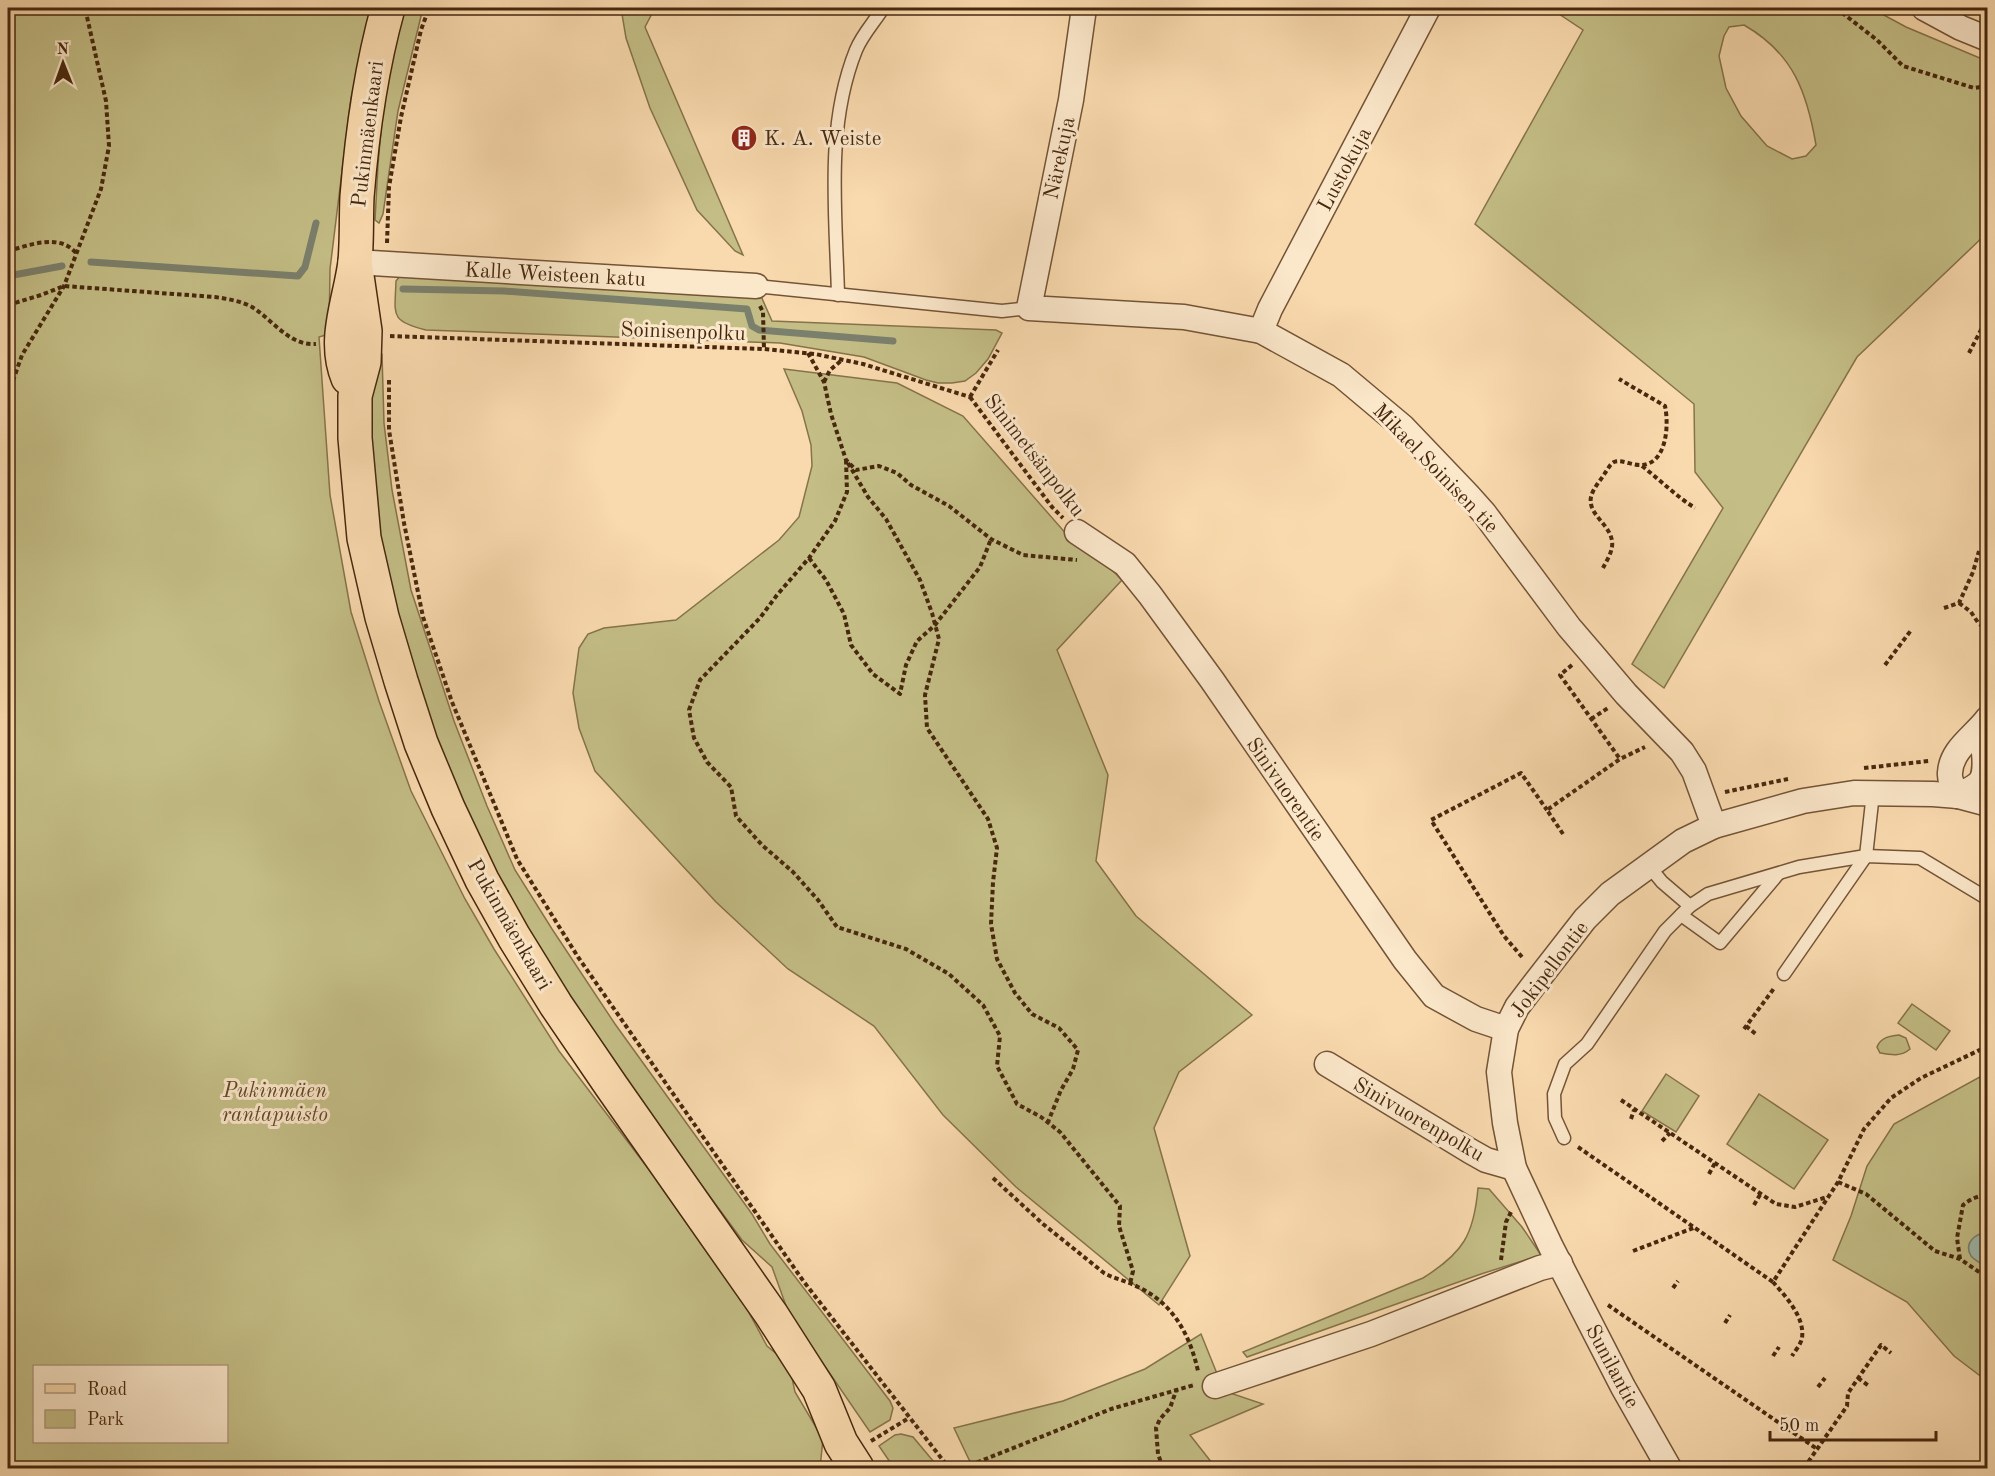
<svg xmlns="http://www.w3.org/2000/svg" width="1995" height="1476" font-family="'Old Standard TT',serif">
<rect width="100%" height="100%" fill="#f9daae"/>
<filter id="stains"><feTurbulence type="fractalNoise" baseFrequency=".00333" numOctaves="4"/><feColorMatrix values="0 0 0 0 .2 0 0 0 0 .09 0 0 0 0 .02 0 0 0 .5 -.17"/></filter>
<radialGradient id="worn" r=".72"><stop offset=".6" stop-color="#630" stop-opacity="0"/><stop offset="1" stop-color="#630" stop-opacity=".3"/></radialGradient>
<g fill="#c4be86" stroke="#86734a" stroke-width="1.5" fill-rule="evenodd">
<path d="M8,8H373L351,98L330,269L329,334L319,337L330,495L351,612L379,701L411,791L465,899L494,949L559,1051L650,1171L747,1309L767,1346L789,1364L795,1392L823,1439L820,1468H18L8,1461ZM34,1366H226V1442H34Z"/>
<polygon points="403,8 423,8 398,111 383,214 379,223 375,220 378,165 385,83"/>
<polygon points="621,8 655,8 645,27 743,255 735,251 697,210 650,108 626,38"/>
<path d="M1550,8H1871L1906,27L1987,61V233L1857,357L1664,688L1632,664L1723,508L1695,472L1694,404L1475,224L1583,30ZM1744,25C1793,53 1807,92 1816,145L1806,156L1792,159L1767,146L1741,116L1726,88L1719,56L1724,36L1729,27Z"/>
<path d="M400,276L761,296L772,321L996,330L1002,333L988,359L976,373L965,381L952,383H938L926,380L864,357L780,343L426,330C389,321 395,315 396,281Z"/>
<polygon points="376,349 382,354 384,423 392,490 411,590 454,721 487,806 515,870 552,929 615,1024 752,1214 770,1244 890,1401 893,1408 890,1420 870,1432 789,1314 772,1267 742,1240 624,1080 562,988 512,903 465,812 419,691 395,601 373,502 370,455 372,353"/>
<polygon points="784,369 897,383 963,416 1068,536 1099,557 1122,580 1057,650 1108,775 1096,861 1136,916 1252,1015 1179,1072 1154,1128 1190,1256 1159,1305 1016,1187 943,1115 874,1026 788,969 716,902 595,771 579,728 573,693 579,648 588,634 604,628 676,620 779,540 799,517 812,466 811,445 802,411"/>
<polygon points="1912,1004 1950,1031 1936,1050 1898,1023"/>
<path d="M1899,1035L1906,1038L1910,1049C1901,1057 1891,1055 1880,1053L1877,1047C1881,1037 1890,1036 1899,1035Z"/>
<polygon points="1987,1073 1987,1381 1954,1356 1907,1302 1833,1260 1851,1216 1867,1166 1894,1124"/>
<polygon points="1666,1074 1699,1096 1676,1132 1642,1111"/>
<polygon points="1759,1094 1828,1140 1794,1189 1727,1144"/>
<path d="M1478,1188L1489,1189L1522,1227L1541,1255L1481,1274L1247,1357L1243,1352L1423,1278C1463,1253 1474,1235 1478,1188Z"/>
<polygon points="1201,1334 1224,1391 1263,1404 1190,1435 1216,1468 973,1468 954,1428 1063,1401 1145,1369"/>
<polygon points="901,1434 913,1437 939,1468 894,1468 879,1446 895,1435"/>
</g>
<path fill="#9ebaad" stroke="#7b806d" stroke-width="1.5" d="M1987,1232H1988L1987,1267C1982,1264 1974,1260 1971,1256C1963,1242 1976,1234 1987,1232Z"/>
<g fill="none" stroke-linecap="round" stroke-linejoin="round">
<g stroke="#7b806d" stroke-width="7">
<polyline points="91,262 298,276 305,267 316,223"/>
<polyline points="8,276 62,266"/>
<polyline points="403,289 504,291 747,309 752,326 759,330 893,341"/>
</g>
<defs>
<g id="lane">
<polyline points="756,286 1002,311 1029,308"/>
<path d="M838,295C836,214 825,127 856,50C862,35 875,21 883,8"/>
<polyline points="1648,865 1662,882 1690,906"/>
<polyline points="1681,915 1720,943 1778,874"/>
<polyline points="1784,974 1866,856 1873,793"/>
<polyline points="1564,1138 1555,1118 1554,1094 1565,1064 1587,1044 1665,931 1690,906 1708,894 1799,867 1866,856 1920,858 1988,899"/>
</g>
<g id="street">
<polyline points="1084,8 1071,100 1029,308 1184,317 1261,331 1341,375 1403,427 1467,494 1484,513 1569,627 1593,655 1626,694 1682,752 1694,771 1714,826"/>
<polyline points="1924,8 1961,28 1988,39"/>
<polyline points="355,262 756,286"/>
<polyline points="1261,331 1270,309 1428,8"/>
<polyline points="1077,532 1125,564 1150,595 1212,680 1405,960 1434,996 1476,1019 1506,1029"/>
<path d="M1958,796C1955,790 1949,780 1950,773C1951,749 1975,736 1988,718"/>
<path d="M1958,796C1964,792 1974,788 1979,783C1989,773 1983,742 1980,729"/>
<polyline points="1327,1064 1470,1151 1486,1160 1514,1168"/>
<polyline points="1215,1386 1371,1334 1540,1268 1560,1263"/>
<polyline points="1669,1468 1623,1387 1551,1247 1514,1168 1505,1123 1499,1072 1506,1029 1517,1007 1536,982 1585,919 1610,894 1683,841 1714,826 1803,801 1854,793 1933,794 1958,796 1988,804"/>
</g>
<g id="primary">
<polyline points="355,262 365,331 364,362 355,396 355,438 364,538 382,617 401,681 421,743 448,808 482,880 514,937 556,1005 612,1087 771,1314 819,1389 841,1443 857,1468"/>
<path d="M348,378C332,340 350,301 355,262C357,240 356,219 357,197C362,134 371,69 388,8"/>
</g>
</defs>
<use href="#lane" stroke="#745436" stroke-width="15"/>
<use href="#street" stroke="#745436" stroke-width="27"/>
<use href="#primary" stroke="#47280e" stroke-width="36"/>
<g stroke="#47280e" stroke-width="4" stroke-dasharray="4.5 3" stroke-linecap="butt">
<polyline points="1836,8 1877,40 1903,66 1974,88 1988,86"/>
<polyline points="387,243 389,187 401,117 421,30 429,8"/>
<path d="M8,251C30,245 59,233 76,253"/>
<polyline points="1988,297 1983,317 1988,319"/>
<path d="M8,305L41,295L64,286L215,297C228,299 241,301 252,307C273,320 289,346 316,344"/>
<polyline points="760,306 763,312 764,349"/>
<polyline points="390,336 764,349 815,354 863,364 970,397"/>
<polyline points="808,353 824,382 831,414 846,460 856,470 879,466 897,473 911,485 949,506 991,539 1023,555 1077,560"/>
<polyline points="1969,353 1982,328 1983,317"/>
<polyline points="389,380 389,430 404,523 423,617 452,702 517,859 578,957 804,1282 949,1468"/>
<polyline points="824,382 830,370 842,360"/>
<polyline points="8,395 22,355 64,286 101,189 109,146 106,101 85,8"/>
<polyline points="970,397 1052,507 1063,518"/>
<polyline points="970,397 998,350"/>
<polyline points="846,460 847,492 835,521 809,558 777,595 760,618 700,680 689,710 694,738 707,762 731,787 736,816 762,845 793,872 818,900 837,927 906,949 949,974 983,1005 1000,1036 997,1066 1017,1104 1041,1117 1060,1132 1120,1206 1119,1226 1133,1271 1130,1284"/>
<polyline points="848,463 868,497 886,519 920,580 932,613 939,639 925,695 927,728 988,819 997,848 993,882 991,924 997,959 1015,993 1032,1014 1059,1028 1078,1050 1073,1069 1061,1090 1048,1122"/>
<path d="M1642,466C1660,480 1676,496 1695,508"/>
<polyline points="809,558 826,580 844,614 851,645 873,674 900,694 906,665 917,641 935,625 980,567 991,539"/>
<path d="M1603,568C1606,562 1611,554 1612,547C1615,526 1587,516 1591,497C1593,488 1601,480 1605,473C1608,469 1610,464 1614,462C1622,459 1633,466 1642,465C1667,463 1669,425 1665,406L1619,379"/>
<polyline points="1959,603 1971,612 1979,624 1988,629"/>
<polyline points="1944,608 1959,603 1973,572 1979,551"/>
<polyline points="1572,665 1560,675 1620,759"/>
<polyline points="1885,665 1912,629"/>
<polyline points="1591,719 1608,708"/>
<polyline points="1864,768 1929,761"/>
<polyline points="1725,792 1788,779"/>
<polyline points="1563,834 1547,810 1620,759 1645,747"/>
<polyline points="1522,957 1504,936 1431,820 1521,773 1547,810"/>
<polyline points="1746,1026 1757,1035"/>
<polyline points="1744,1029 1775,987"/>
<polyline points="1621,1100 1776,1204 1795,1207 1827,1197"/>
<polyline points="1631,1119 1634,1110"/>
<polyline points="1662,1141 1670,1133"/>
<polyline points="1578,1147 1773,1282 1838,1182 1864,1129 1891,1098 1921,1078 1988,1046"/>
<polyline points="1709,1174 1715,1163"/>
<path d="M993,1178L1043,1224L1104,1273C1115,1279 1127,1281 1138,1287C1173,1303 1190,1335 1198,1371"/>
<polyline points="1838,1182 1866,1194 1935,1251 1960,1259 1988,1278"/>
<polyline points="1754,1205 1761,1193"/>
<polyline points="1633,1251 1696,1227"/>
<path d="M1960,1259L1957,1238L1963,1205C1971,1199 1978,1195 1988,1196"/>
<polyline points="1501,1260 1506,1222 1511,1212"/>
<path d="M1773,1282C1786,1297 1805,1317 1802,1338C1801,1344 1795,1351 1792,1356"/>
<polyline points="1673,1288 1678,1281"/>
<polyline points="1608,1305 1817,1449"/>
<polyline points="1725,1323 1730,1315"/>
<polyline points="1773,1356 1779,1347"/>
<polyline points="1858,1378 1869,1386"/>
<polyline points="1818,1387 1825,1378"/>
<polyline points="871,1441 909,1418"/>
<polyline points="963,1468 1111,1409 1194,1385"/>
<polyline points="1163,1468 1158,1454 1156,1428 1160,1419 1170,1408 1176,1391"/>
<polyline points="1804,1468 1847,1406 1848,1393 1881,1345 1891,1353"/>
</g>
<use href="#lane" stroke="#fbe7ca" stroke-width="12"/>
<use href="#street" stroke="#fbe7ca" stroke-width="24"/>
<use href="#primary" stroke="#f9daae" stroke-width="33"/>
</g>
<defs>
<symbol id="building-disc" viewBox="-11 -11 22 22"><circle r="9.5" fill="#8f2418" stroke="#fbe7ca"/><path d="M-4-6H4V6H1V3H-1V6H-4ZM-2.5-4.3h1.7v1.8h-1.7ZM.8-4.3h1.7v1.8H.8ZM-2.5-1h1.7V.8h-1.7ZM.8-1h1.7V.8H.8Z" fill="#fff"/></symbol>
</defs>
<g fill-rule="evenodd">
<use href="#building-disc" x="729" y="123" width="30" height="30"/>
</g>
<g text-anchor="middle" stroke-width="6" stroke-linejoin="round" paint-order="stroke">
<g font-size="21" fill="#47280e" stroke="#fbe7ca">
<text transform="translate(367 134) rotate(-83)" y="7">Pukinmäenkaari</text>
<text transform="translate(1059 158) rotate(-78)" y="7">Närekuja</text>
<text transform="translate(1344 169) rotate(-62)" y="7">Lustokuja</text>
<text transform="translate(555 274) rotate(3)" y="7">Kalle Weisteen katu</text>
<text transform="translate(683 331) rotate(2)" y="7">Soinisenpolku</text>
<text transform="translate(1035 455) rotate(52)" y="7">Sinimetsänpolku</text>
<text transform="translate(1436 468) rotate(46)" y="7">Mikael Soinisen tie</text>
<text transform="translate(1286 789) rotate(55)" y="7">Sinivuorentie</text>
<text transform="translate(510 924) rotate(60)" y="7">Pukinmäenkaari</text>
<text transform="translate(1549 969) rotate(-53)" y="7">Jokipellontie</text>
<text transform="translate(1419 1119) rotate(30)" y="7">Sinivuorenpolku</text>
<text transform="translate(1613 1366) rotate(62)" y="7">Sunilantie</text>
</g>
<g font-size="21" fill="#47280e" stroke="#fbe7ca" text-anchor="start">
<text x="764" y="145">K. A. Weiste</text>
</g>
<g font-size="21" font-style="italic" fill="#604626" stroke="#fbe7ca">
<text x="275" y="1097">Pukinmäen<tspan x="275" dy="24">rantapuisto</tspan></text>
</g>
</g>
<rect width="1995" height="1476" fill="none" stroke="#f9daae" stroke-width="30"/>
<rect x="9" y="9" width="1977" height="1458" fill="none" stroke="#47280e" stroke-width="3"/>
<rect x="15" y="15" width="1965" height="1446" fill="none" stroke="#47280e" stroke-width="1.5"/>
<rect x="33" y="1365" width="195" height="78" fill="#fbe7ca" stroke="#b39b7f" stroke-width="1.5"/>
<rect x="45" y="1384" width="30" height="9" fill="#f9daae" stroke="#b39b7f" stroke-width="1.5"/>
<text x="87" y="1395" font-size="18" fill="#47280e">Road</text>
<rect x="45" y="1410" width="30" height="18" fill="#c4be86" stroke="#b39b7f" stroke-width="1.5"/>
<text x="87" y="1425" font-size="18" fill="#47280e">Park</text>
<g transform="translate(63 63) rotate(359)" stroke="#fbe7ca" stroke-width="4.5" paint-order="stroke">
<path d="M0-4.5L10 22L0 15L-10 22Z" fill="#47280e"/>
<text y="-9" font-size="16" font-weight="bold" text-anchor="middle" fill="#47280e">N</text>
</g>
<path d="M1770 1431v9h166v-9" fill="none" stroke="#47280e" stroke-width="3"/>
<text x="1779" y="1431" font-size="18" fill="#47280e" stroke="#fbe7ca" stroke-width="4.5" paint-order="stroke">50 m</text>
<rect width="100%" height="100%" filter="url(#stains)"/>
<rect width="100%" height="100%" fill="url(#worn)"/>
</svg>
